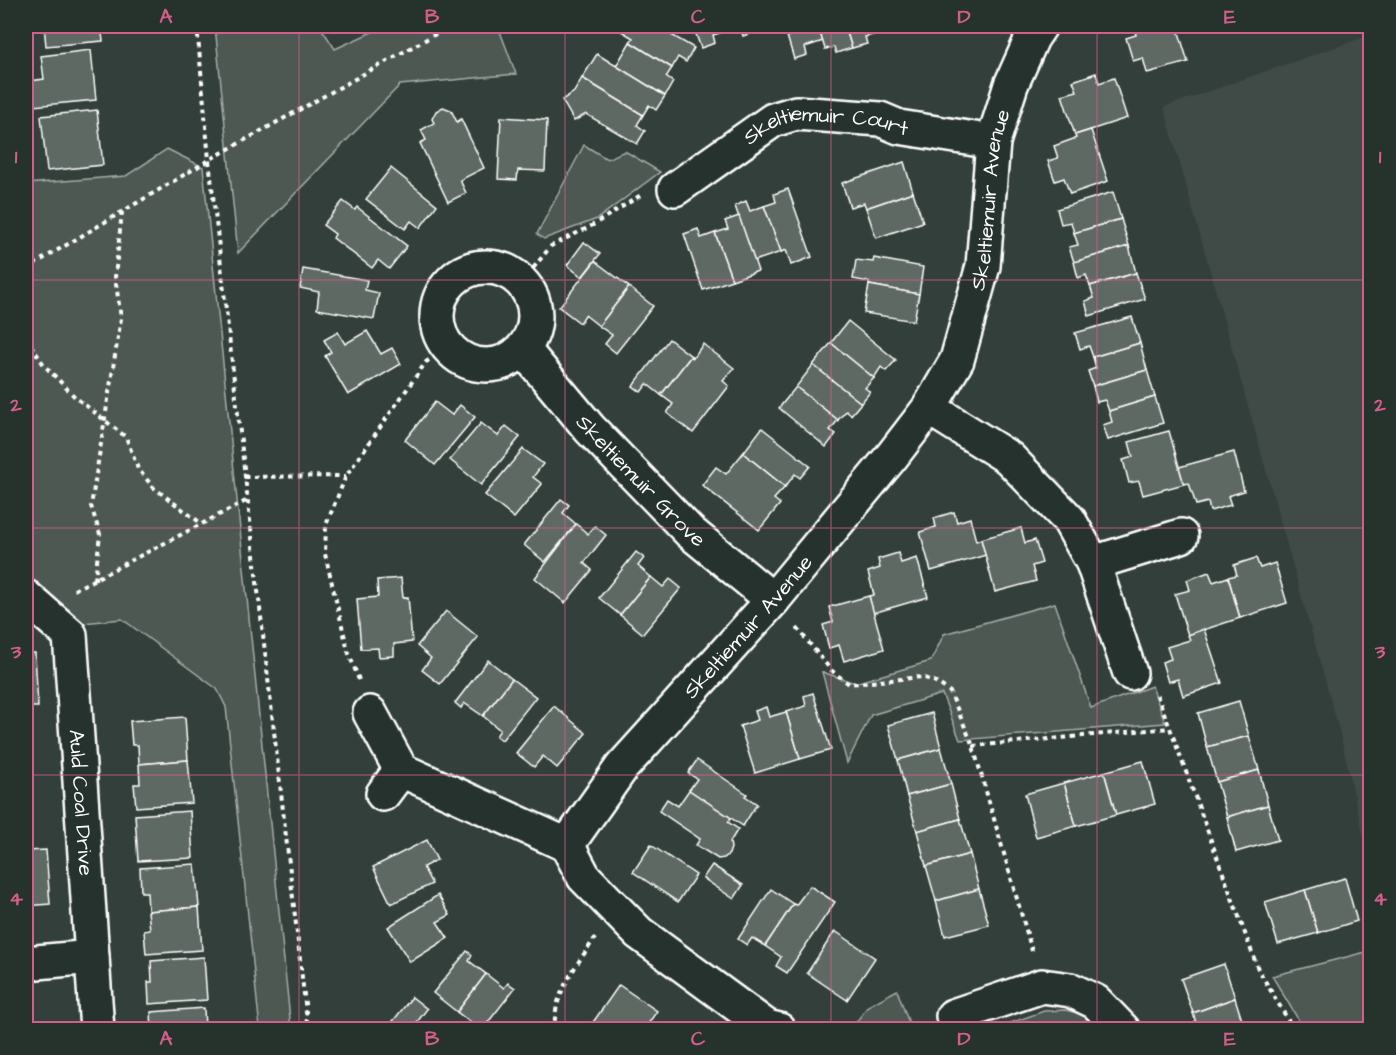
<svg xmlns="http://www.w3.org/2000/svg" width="1396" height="1055" font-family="'Architects Daughter',sans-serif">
<rect width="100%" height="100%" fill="#333f3a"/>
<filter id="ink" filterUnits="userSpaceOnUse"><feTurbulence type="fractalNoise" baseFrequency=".0167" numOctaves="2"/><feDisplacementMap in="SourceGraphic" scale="12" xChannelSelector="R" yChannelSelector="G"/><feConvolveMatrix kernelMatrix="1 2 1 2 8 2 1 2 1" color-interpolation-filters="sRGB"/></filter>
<g filter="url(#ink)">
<polygon fill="#404c47" points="1370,35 1370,865 1340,733 1164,107"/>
<g fill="#4d5853" stroke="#a6aca9" stroke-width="1.5">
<polygon points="215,26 320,26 335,49 385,26 498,26 516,74 400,85 238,253"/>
<polygon points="584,145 607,159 625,151 660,172 597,219 544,239 537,234"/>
<polygon points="167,149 203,167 291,1029 260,1029 226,707 217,689 122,619 83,623 38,583 26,584 26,184 126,176"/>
<polygon points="1055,603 1091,708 1152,686 1165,723 960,740 942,694 871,715 847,763 822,672 855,683 931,661 944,634"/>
<polygon points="1370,951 1370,1029 1304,1029 1272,976"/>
<polygon points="897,990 911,1029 853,1029 852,1028 868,1006"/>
<polygon points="1065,1010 1086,1015 1103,1030 991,1030 1044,1011"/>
</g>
<g fill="#5f6964" stroke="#fff" stroke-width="1.5">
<polygon points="44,26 101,26 103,41 46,46"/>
<polygon points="613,26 656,26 694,48 686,62 678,57 672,68 630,42 633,38"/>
<polygon points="693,26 727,26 729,30 713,35 715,43 701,48"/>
<polygon points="727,26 759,26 761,30 743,36 740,26 729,30"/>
<polygon points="784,26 818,26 823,41 805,47 807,55 794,59"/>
<polygon points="818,26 845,26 852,48 836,53 834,47 825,49"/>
<polygon points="845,26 873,26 876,34 865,37 867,44 852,48"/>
<polygon points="881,26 908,26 910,30 894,35 892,28 883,31"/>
<polygon points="1134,26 1177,26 1188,62 1147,73 1143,58 1133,61 1126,38 1136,35"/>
<polygon points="630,42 672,68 666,77 673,82 665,96 616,66"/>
<polygon points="91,50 96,100 33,106 30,81 44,79 41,56"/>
<polygon points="597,54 665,96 656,110 649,105 643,115 582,78"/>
<polygon points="1096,73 1099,83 1114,78 1127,118 1075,135 1062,95 1077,91 1073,81"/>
<polygon points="582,78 643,115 637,125 645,131 637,144 586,114 574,121 562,100 574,92"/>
<polygon points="443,107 451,110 457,122 461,119 484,168 460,180 466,193 448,202 420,143 426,140 421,130 434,123 432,119 436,111"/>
<polygon points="97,110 103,165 47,171 41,116"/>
<polygon points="501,117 547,120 545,171 518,170 517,180 498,179"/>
<polygon points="1091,130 1108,181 1070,194 1064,178 1055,181 1048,161 1058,158 1054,146 1076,138 1075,135"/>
<polygon points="904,162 913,192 866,208 864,203 850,207 842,183"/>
<polygon points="391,168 437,205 420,228 411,221 405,229 366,199"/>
<polygon points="788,189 812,257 791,265 786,250 781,252 764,206 776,202 774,194"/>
<polygon points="913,192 923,222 876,238 866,208"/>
<polygon points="1113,192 1121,219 1074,233 1071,222 1061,224 1057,209"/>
<polygon points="343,201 355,210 357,207 407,246 389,269 378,260 372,268 333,238 335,234 323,225"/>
<polygon points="746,201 750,211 764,206 781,252 754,261 735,206"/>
<polygon points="739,216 758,271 732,280 715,233 728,229 725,221"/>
<polygon points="1121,219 1129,246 1074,262 1069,247 1078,245 1074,233"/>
<polygon points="698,229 701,238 715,233 732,280 703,290 684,234"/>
<polygon points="584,242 600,254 582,277 567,265"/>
<polygon points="1129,246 1136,273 1090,286 1086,275 1078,278 1074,262"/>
<polygon points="874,258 923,267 919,294 869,285 869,282 853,279 856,260 873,262"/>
<polygon points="595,261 629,287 599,326 585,315 580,323 559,307"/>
<polygon points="303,269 367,280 365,290 379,293 374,319 317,309 319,292 300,288"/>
<polygon points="1136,273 1145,299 1089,316 1085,301 1094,298 1090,286"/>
<polygon points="869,285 919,294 914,321 864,313"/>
<polygon points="629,287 653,306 616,353 605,344 612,335 599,326"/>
<polygon points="1132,317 1140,343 1093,357 1089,346 1080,349 1075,333"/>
<polygon points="848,321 896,360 886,371 881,367 874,378 831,343"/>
<polygon points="367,331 381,354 392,348 401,364 348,395 325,356 331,352 324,340 338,332 345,344"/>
<polygon points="669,339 691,356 661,395 647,384 641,392 633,386"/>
<polygon points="831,343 874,378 865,388 870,392 861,403 813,365"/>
<polygon points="1140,343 1147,370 1093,386 1088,371 1096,368 1093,357"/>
<polygon points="703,344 734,368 723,381 729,386 693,433 667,413 673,404 661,395 691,356 693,358"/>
<polygon points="813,365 861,403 851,415 846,411 838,420 796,387"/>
<polygon points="1147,370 1155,397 1109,411 1105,400 1097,402 1093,386"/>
<polygon points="796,387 838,420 830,430 836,434 826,447 779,408"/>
<polygon points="1155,397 1163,423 1108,440 1103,425 1112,422 1109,411"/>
<polygon points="435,402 452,415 460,405 475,417 435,465 405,440"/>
<polygon points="481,423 498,436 506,426 520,437 481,485 450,460"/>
<polygon points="762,428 810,466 800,478 795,474 785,487 743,453"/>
<polygon points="1169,431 1184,484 1143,495 1139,481 1129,483 1123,460 1133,457 1129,442"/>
<polygon points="523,449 543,464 533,477 542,484 514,518 485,495"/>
<polygon points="1234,452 1244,491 1228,496 1231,505 1210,511 1208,502 1196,505 1189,483 1184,484 1179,467"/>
<polygon points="743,453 785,487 774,499 780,504 759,530 702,485 716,467 726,474"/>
<polygon points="561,499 569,505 563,513 576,524 545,562 524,545"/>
<polygon points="954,512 957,522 970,518 976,541 981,539 986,555 931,571 920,532 936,527 934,518"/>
<polygon points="576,524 588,534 595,526 606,535 584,563 592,570 565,603 535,578"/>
<polygon points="1021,528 1025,543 1035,540 1042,563 1032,566 1036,581 995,592 981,539"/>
<polygon points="636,552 644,558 638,566 651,577 620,615 599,598"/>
<polygon points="898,553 901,563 917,558 928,597 873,613 869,596 874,595 868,572 880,568 878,559"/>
<polygon points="1256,558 1260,568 1275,563 1287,603 1240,618 1228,577 1237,575 1234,565"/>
<polygon points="1209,572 1213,582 1228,577 1240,618 1188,635 1175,594 1190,590 1187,580"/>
<polygon points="651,577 663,587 670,579 681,588 643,634 620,615"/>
<polygon points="401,578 403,598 408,597 412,642 394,644 394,656 379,657 378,648 361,649 357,599 378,597 377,580"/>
<polygon points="869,596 884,649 844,661 839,645 829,648 823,625 833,622 829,607"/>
<polygon points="446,611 478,637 440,684 422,670 431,658 417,646"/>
<polygon points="1204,629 1222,683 1183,696 1178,679 1168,682 1162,662 1171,659 1167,647 1190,640 1188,635"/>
<polygon points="26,653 35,653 38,707 26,707"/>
<polygon points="488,660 512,679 483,716 464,703 461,708 455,703"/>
<polygon points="512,679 536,697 502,740 496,736 500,730 483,716"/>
<polygon points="813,693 831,750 800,759 786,712 806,706 804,696"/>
<polygon points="1239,701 1249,736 1207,747 1198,713"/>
<polygon points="554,706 586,733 557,768 543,756 534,767 516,753"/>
<polygon points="766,707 769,717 786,712 800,759 755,773 740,726 758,720 755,711"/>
<polygon points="932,713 941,748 898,760 888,725"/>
<polygon points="185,717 188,760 139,764 138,745 132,745 130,721"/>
<polygon points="1249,736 1259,770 1217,782 1207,747"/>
<polygon points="941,748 951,784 907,796 898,760"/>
<polygon points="188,760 192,803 136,807 134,784 140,784 139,764"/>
<polygon points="697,760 747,794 745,796 757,804 743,826 689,790 697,779 688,773"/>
<polygon points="1143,761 1155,804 1116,815 1104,772"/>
<polygon points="1259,770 1268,805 1227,817 1217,782"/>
<polygon points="1104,772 1116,815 1076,826 1064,783"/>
<polygon points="1064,783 1076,826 1036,837 1025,794"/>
<polygon points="951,784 960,819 917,831 907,796"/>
<polygon points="689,790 731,818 728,822 738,829 730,842 731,848 729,854 724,858 718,859 696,845 700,839 659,811 667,799 678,806"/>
<polygon points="1268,805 1278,840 1236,852 1227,817"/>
<polygon points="190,811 193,858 138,861 135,815"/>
<polygon points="960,819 970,854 926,866 917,831"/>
<polygon points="427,840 437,860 423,867 432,884 391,904 373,867"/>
<polygon points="651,845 696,875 678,902 633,872"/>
<polygon points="46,850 50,904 26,906 26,851"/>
<polygon points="970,854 979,889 936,901 926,866"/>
<polygon points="195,864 199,907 148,911 147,892 141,892 140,868"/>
<polygon points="712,865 743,885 734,899 703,878"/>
<polygon points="1345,878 1357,921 1318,933 1305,890"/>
<polygon points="810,886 835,902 787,973 776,966 781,957 765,946 793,904 796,905"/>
<polygon points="771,889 793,904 765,946 752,938 747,945 738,939"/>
<polygon points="979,889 989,925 945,936 936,901"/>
<polygon points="1305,890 1318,933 1278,944 1265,902"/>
<polygon points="438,895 450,915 437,922 448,938 410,962 388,927"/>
<polygon points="199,907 202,950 146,954 144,931 150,930 148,911"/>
<polygon points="835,931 875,958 847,1000 807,973"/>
<polygon points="467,951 472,955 469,961 486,974 457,1012 433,993"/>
<polygon points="204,957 207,1000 149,1004 148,982 152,982 151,961"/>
<polygon points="1224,964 1235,998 1193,1013 1181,979"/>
<polygon points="486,974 504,988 508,983 515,988 482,1030 480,1030 457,1012"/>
<polygon points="619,985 657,1011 644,1030 591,1030 589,1028"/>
<polygon points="412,997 427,1009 411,1030 386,1030"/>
<polygon points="1235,998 1245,1030 1198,1030 1193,1013"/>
<polygon points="204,1008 205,1030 152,1030 151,1012"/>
</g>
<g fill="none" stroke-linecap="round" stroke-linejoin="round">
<defs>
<g id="minor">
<path id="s1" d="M675,189L773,120L796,113L880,119L899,127L993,142"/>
<circle cx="486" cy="316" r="49"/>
<path id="s2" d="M523,349L590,429L690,532L773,600"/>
<polyline points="929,408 1009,458 1069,520 1093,563 1130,673"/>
<polyline points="1093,563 1181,536"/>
<path id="s3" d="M26,597L70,635L97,1030"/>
<polyline points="370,713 401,770 567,845 584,877 639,933 767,1027 779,1030"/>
<polyline points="383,794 401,770"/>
<path id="s4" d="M567,845L622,767L773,600L892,456L929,408L957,360L983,266L993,142L1011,85L1032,38L1040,26"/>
<polyline points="26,963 92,957"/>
<polyline points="958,1030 953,1016 1042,986 1071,990 1096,1002 1123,1030"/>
</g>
</defs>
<use href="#minor" stroke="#fff" stroke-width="38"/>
<g stroke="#fff" stroke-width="4" stroke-dasharray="4.5 4.5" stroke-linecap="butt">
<polyline points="197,26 209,160 308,1030"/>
<polyline points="26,269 209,160 450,26"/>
<polyline points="522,282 551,246 593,225 641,195"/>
<polyline points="26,338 44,365 75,397 126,437 138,469 154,488 202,524"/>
<polyline points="244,477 346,476"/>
<polyline points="95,580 100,534 91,506 121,318 115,277 122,212"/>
<polyline points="74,590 246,501"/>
<polyline points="797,628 831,670 849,684 922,677 936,682 950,692 973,746 1032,951"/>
<polyline points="359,680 348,651 325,554 326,525 346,476 426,362 447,348"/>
<polyline points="1157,695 1170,728"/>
<polyline points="973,746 1170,728 1258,969 1294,1030"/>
<path d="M555,1030C552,994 577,965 595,938"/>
</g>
<use href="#minor" stroke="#26332d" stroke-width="33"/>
</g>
</g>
<path fill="none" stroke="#d45d8c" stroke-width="1.5" stroke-opacity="0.55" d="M299,26V1030M565,26V1030M831,26V1030M1097,26V1030M26,280H1370M26,528H1370M26,775H1370"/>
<g text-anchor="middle" stroke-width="6" stroke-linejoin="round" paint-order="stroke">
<g font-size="21" fill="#fff" stroke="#26332d">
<text dy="7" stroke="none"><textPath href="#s1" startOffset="172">Skeltiemuir Court</textPath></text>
<text dy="7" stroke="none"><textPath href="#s4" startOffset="788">Skeltiemuir Avenue</textPath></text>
<text dy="7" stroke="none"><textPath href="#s2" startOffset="177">Skeltiemuir Grove</textPath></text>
<text dy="7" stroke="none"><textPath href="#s4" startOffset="284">Skeltiemuir Avenue</textPath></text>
<text dy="7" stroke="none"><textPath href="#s3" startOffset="226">Auld Coal Drive</textPath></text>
</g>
</g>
<rect width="1396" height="1055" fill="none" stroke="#26332d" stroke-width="66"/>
<rect x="33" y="33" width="1330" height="989" fill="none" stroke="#d45d8c" stroke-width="2"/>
<g font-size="20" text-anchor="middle" font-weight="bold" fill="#d45d8c">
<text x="166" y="23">A</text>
<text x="432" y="23">B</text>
<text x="698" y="23">C</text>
<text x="964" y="23">D</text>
<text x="1230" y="23">E</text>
<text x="16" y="163">1</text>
<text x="1380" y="163">1</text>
<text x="16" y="411">2</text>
<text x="1380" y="411">2</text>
<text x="16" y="658">3</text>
<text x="1380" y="658">3</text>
<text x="16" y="905">4</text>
<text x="1380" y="905">4</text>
<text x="166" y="1045">A</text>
<text x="432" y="1045">B</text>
<text x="698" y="1045">C</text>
<text x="964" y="1045">D</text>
<text x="1230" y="1045">E</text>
</g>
</svg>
